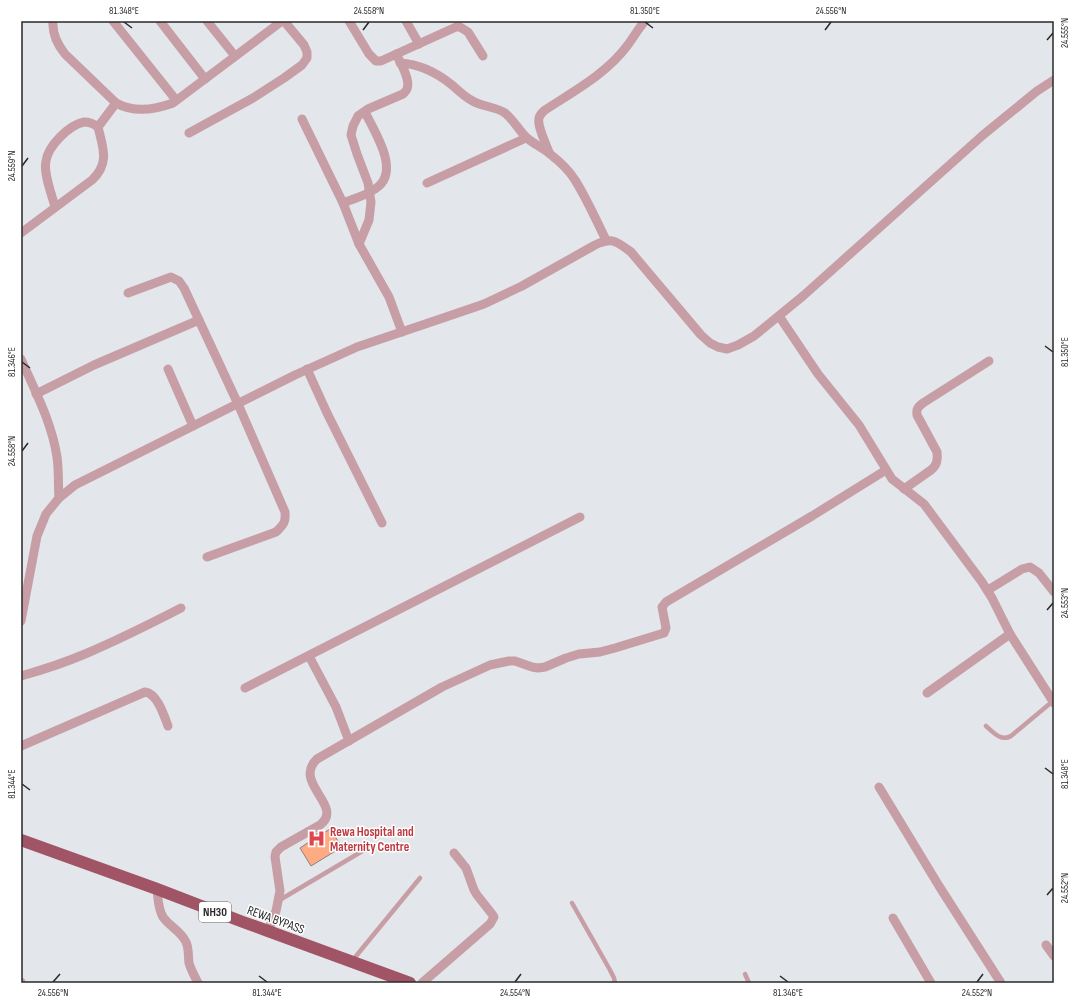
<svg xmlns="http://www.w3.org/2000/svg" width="1075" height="1004" font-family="'Sofia Sans Condensed',sans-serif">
<rect width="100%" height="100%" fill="#e3e6ea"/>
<polygon fill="#feab84" stroke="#888381" points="330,829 342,847 311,866 300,848 315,838 313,836 321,831 322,834"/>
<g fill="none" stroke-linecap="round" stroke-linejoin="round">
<g stroke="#c79ea5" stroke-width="4.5">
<path d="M986,726C993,732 1001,742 1011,736L1053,701"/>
<polyline points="278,901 371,846"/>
<polyline points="572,903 610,970 614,978 615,983"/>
<polyline points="352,961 420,878"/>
<polyline points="745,974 749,983"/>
</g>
<g stroke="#c79ea5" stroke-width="9">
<path d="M53,21C52,34 57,44 65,54L116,103C134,113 154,110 173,103L282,21"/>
<polyline points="113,21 176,100"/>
<polyline points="160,21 205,79"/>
<polyline points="207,21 235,56"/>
<polyline points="349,21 369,54 376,61 381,61 456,27 460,27 468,32 483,56"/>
<polyline points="406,21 419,44"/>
<path d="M400,63C420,64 436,72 452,85C458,90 464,96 471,100C481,107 495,106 505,113C514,120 519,131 527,138C534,144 543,148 550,154C559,161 569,170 575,180C587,199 596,220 606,240"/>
<polyline points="302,119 343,203 359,244 389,297 402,332"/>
<polyline points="189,133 253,98 284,78 302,65 307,58 307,52 304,45 284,21"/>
<path d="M549,152C546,144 537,126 539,118C540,114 543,112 545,110C574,91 606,74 627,46C633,38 638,29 645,21"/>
<polyline points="427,183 526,138"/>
<path d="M343,203C355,198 369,195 379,186C399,168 374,131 365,112"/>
<path d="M55,207C52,195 43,173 46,161C48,146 69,125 84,122C89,122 94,124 98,127"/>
<path d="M21,233L92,180C110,163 103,148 98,127L116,103"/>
<path d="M359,244L369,220L371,202L368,183L357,154L351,135L353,126L358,116L368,109L403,94C404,93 407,90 407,89C411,80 400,62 396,54"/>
<path d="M128,293L171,277L179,281L184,288L238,404L285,512C286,523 283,525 276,532L207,557"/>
<polyline points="779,316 818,374 859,425 892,479 924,504 982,582 992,598 1010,634 1054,703"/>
<path d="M21,359C35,391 52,423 57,457C59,471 58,484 59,498"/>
<polyline points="168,369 193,426"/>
<polyline points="307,369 327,413 382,523"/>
<polyline points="36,394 94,365 199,320"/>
<path d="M904,489L931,470C937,465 938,460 937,452L917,415C916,409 918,407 923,403L989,361"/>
<polyline points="988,590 1022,569 1030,567 1039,573 1054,592"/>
<path d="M21,621L37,536L46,514L59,498L75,485L295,375L357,347L443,318L484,304L522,286L595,245C613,237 616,241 631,252L701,335L710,343L718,347L727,349L738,345L754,336L803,296L983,135L1037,91L1054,80"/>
<polyline points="309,656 336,707 349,741"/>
<path d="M21,676C42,670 64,663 85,654C118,640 150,624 181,608"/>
<polyline points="245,688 580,517"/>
<polyline points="927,693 1010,634"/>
<path d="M21,746L145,692C158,694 164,716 168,726"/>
<polyline points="879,787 939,886 1001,983"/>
<path d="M157,889C158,898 158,909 163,917C169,926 181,931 186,942C189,948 188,956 189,963C191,970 195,977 198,983"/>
<polyline points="893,918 931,983"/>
<path d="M268,931L276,911L280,891L275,857L276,852L281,847L320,825C345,806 292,783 317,759L442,687L490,665L509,661H515L532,667L538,668L545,667L566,658L579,654L600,652L615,648L664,633L666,628L662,607L666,602L812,516L886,470"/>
<polyline points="1046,945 1054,956"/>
<polyline points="21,982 21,983"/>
<polyline points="422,983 490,924 494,917 492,914 477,895 474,890 466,868 454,853"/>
</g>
<polyline stroke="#a05466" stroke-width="12" points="21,840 157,889 243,922 268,931 410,983"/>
</g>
<path fill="none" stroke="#28292a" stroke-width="1.5" d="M124,22L132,28M645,22L653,28M363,30L369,22M825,30L831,22M1047,40L1053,33M22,166L28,158M1045,346L1053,352M22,362L30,368M22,451L28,443M1047,610L1053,603M1045,768L1053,774M22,784L30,790M1047,895L1053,888M259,976L267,982M780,976L788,982M53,982L60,974M515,982L521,974M977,982L983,974"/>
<defs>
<symbol id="hospital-bare" viewBox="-9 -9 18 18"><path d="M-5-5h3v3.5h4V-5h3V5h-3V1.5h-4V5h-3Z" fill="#e0444e" stroke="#fff" stroke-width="2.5" paint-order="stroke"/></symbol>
</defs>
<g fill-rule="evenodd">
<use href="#hospital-bare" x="304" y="826" width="25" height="25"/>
</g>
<g text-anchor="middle" stroke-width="3" stroke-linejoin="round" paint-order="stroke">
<rect fill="#fff" stroke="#68696a" stroke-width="1" x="199" y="902" width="32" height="20" rx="3"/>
<g font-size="12" font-weight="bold" fill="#28292a">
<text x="215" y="916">NH30</text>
</g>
<g font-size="13" font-weight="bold" fill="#be3a42" stroke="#fff" text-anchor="start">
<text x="330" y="836">Rewa Hospital and<tspan x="330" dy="15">Maternity Centre</tspan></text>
</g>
<g font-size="13" fill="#28292a" stroke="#fff">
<text transform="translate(276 919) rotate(20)" y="5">REWA BYPASS</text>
</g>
</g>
<rect width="1075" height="1004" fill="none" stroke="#ffffff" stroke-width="44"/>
<rect x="22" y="22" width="1031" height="960" fill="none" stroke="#28292a" stroke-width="1.5"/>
<g font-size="10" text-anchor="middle" fill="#28292a">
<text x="124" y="14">81.348°E</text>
<text x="369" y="14">24.558°N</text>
<text x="645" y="14">81.350°E</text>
<text x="831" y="14">24.556°N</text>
<text transform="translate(1064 33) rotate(-90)" y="4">24.555°N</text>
<text transform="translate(11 166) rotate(-90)" y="4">24.559°N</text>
<text transform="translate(1064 352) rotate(-90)" y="4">81.350°E</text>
<text transform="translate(11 362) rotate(-90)" y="4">81.346°E</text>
<text transform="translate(11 451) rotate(-90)" y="4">24.558°N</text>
<text transform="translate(1064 603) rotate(-90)" y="4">24.553°N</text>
<text transform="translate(1064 774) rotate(-90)" y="4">81.348°E</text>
<text transform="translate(11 784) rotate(-90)" y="4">81.344°E</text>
<text transform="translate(1064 888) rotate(-90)" y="4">24.552°N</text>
<text x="53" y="996">24.556°N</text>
<text x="267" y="996">81.344°E</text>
<text x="515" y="996">24.554°N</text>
<text x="788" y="996">81.346°E</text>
<text x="977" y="996">24.552°N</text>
</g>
</svg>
